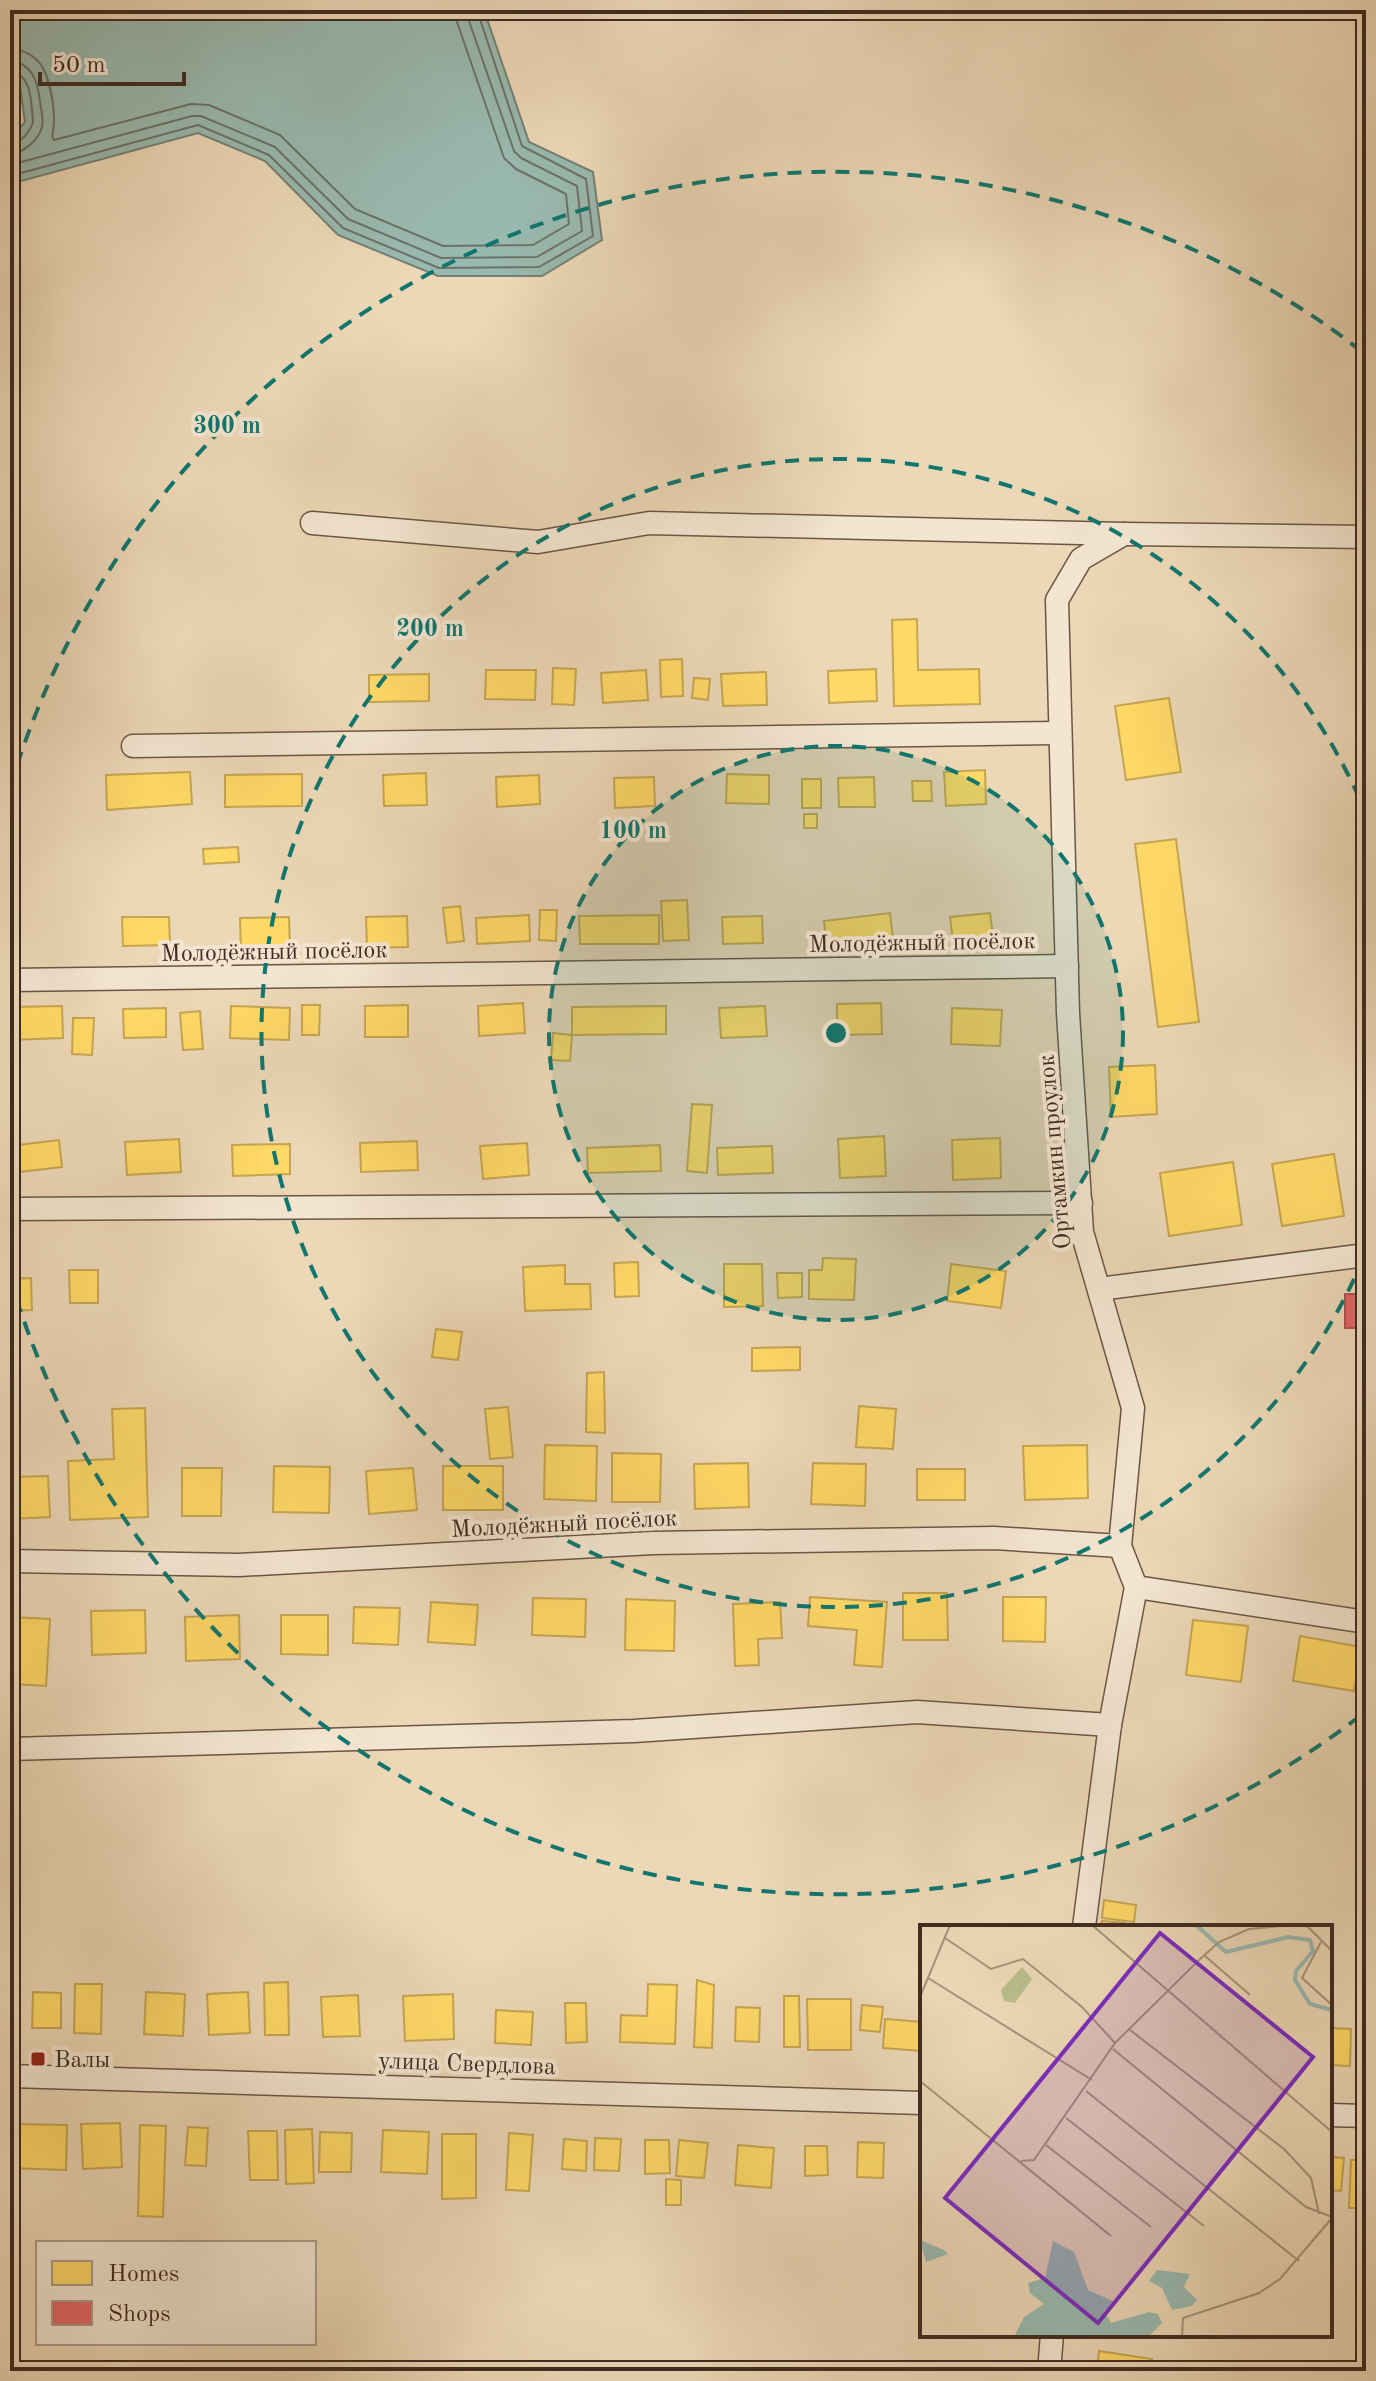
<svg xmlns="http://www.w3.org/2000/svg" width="1376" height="2381" font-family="'Old Standard TT',serif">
<rect width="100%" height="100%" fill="#ecd7b6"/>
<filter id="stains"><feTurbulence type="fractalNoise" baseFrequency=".0025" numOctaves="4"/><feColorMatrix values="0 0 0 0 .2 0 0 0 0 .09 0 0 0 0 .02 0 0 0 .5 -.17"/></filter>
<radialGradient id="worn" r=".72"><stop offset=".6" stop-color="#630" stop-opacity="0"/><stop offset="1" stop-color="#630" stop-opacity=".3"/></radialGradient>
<polygon fill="#99b9af" stroke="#758076" stroke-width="2" points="10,10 484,10 529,142 593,172 602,240 542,276 438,276 338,235 265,161 198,133 10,184 10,140 25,122 20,87 10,76"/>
<g fill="#ffd966" stroke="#c6a551" stroke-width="2">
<polygon points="917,619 918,670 979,669 980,704 894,706 892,620"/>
<polygon points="682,659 683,696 661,697 660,660"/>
<polygon points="553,668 576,669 574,705 552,704"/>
<polygon points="876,669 877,701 829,703 828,671"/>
<polygon points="486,670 536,670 535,700 485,699"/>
<polygon points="646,670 648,700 603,703 601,673"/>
<polygon points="766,672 767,705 723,706 721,674"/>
<polygon points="429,674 429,701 369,702 369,675"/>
<polygon points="694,678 710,679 708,700 692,698"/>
<polygon points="1169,698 1181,772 1126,780 1115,706"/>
<polygon points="985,770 986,804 946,806 944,772"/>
<polygon points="190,772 192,804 107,810 106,775"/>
<polygon points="426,773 427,805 384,806 383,775"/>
<polygon points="302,774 302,806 225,807 225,775"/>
<polygon points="727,774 769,775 769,804 726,803"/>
<polygon points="539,775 540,804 497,807 496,777"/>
<polygon points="654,777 655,806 615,808 614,778"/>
<polygon points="874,777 875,807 839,807 838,778"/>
<rect x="802" y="779" width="19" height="29"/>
<polygon points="912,781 931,781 932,801 913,801"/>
<rect x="804" y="814" width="13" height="14"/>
<polygon points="1176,839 1199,1022 1158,1027 1135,844"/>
<polygon points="238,847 239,862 204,864 203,849"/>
<polygon points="687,900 689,940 663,941 661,901"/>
<polygon points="460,906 464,941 447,943 443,908"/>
<polygon points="540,910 557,910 556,941 539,940"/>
<polygon points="890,913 893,938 827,946 824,921"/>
<polygon points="990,913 994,944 954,949 950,917"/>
<polygon points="529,915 530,941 477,944 476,918"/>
<polygon points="659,915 659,944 580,944 579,916"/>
<polygon points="407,916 408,947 367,948 366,917"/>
<polygon points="762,916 763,943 723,944 722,917"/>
<polygon points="122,917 169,917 170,945 123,946"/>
<polygon points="289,917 290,951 241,952 240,918"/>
<polygon points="523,1003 525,1033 479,1036 478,1006"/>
<polygon points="881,1003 882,1034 837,1035 837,1004"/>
<polygon points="302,1005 320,1005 319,1035 302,1035"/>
<polygon points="408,1005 408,1037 365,1037 365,1006"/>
<polygon points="62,1006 63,1038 10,1040 10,1007"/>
<polygon points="231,1006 290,1008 289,1040 230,1038"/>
<polygon points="666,1006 666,1034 572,1035 572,1007"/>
<polygon points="765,1006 767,1036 721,1038 719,1008"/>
<polygon points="166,1008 166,1037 124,1038 123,1009"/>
<polygon points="952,1008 1002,1010 1000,1046 951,1044"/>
<polygon points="200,1011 203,1049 183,1050 180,1013"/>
<polygon points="73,1018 94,1018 92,1055 72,1054"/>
<polygon points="553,1033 572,1035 570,1061 551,1060"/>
<polygon points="1155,1065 1157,1114 1111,1117 1109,1067"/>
<polygon points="692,1104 712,1105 707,1173 687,1171"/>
<polygon points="884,1136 886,1176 840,1178 838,1139"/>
<polygon points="1000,1138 1001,1178 953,1180 952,1140"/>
<polygon points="179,1139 181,1172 127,1175 125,1142"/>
<polygon points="59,1140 62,1167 10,1173 10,1146"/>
<polygon points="417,1141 418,1170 361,1172 360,1143"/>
<polygon points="527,1143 529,1175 483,1179 480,1146"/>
<polygon points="290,1144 290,1174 233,1176 232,1145"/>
<polygon points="660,1145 661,1171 588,1173 587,1148"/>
<polygon points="772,1146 773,1173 718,1175 717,1148"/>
<polygon points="1334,1154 1344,1216 1282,1226 1272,1164"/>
<polygon points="1233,1162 1242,1225 1169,1236 1160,1173"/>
<polygon points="823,1258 856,1259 854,1300 809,1299 809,1270 822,1270"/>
<polygon points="638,1262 639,1296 615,1297 614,1263"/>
<polygon points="724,1264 762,1264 763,1306 724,1307"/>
<polygon points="951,1264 1006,1271 1001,1308 947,1301"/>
<polygon points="565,1265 565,1284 590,1284 591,1309 525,1311 523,1267"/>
<polygon points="69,1270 98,1270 98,1303 70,1303"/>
<polygon points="777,1273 802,1273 802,1297 778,1298"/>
<polygon points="31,1278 32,1310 10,1311 10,1279"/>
<polygon points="436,1329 462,1332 458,1360 432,1357"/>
<polygon points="800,1347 800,1370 752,1371 752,1348"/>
<polygon points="604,1372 605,1433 586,1432 587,1373"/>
<polygon points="859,1406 896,1409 893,1449 856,1447"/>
<polygon points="508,1407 513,1457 490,1459 485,1409"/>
<polygon points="145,1408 148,1517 70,1520 68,1461 114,1459 112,1409"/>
<polygon points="545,1445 597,1446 596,1501 544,1499"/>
<polygon points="1087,1445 1088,1498 1025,1500 1023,1446"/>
<polygon points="612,1453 661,1454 660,1502 612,1502"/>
<polygon points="748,1463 749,1507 695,1509 694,1464"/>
<polygon points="813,1463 866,1464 865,1506 811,1504"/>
<polygon points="274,1466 330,1467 329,1513 273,1512"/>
<rect x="443" y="1466" width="60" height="44"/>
<polygon points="182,1468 222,1468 221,1516 182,1516"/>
<polygon points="413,1468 417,1510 369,1514 366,1471"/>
<rect x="917" y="1469" width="48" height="31"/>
<polygon points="48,1476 50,1517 10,1519 10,1477"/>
<polygon points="903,1593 947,1593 948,1640 903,1640"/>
<polygon points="810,1597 887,1602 882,1667 854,1665 857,1630 808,1626"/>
<polygon points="1003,1597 1046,1597 1045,1642 1003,1641"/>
<polygon points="533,1598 586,1599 585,1637 532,1635"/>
<polygon points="626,1599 675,1601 674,1651 625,1650"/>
<polygon points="431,1602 478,1605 475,1645 428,1642"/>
<polygon points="780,1602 782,1638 758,1639 759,1665 735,1666 733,1604"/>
<polygon points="354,1607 400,1608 398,1645 353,1643"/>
<polygon points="145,1610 146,1653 92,1655 91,1611"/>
<polygon points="239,1615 240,1659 186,1661 185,1617"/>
<polygon points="281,1615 328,1615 328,1655 281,1654"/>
<polygon points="10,1617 50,1619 46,1686 13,1684 15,1655 10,1655"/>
<polygon points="1193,1620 1248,1626 1241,1682 1186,1675"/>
<polygon points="1300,1636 1361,1647 1354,1691 1293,1681"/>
<polygon points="1104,1900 1136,1905 1134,1922 1102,1918"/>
<polygon points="1102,1921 1125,1923 1125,1927 1101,1927"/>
<polygon points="697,1980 714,1985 712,2048 694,2047"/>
<polygon points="288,1982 289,2035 265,2035 264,1983"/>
<polygon points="75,1984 102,1984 101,2034 74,2033"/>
<polygon points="648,1984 677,1985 675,2044 620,2042 621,2015 647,2016"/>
<polygon points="33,1992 61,1993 61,2028 32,2028"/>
<polygon points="146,1992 185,1994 183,2036 144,2034"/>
<polygon points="248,1992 250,2033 209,2035 207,1994"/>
<polygon points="453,1994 454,2039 405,2041 403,1996"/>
<polygon points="358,1995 360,2036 323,2037 321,1997"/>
<polygon points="784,1996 799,1996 800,2047 784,2047"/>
<polygon points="807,1999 851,1999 851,2050 808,2050"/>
<polygon points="565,2003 586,2003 587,2042 566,2043"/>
<polygon points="862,2005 883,2007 880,2032 860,2030"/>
<polygon points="736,2007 760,2008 759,2042 735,2041"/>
<polygon points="496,2010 533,2012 531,2045 495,2043"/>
<polygon points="885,2019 922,2022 922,2051 883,2048"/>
<polygon points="1330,2028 1351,2029 1350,2066 1330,2065"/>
<rect x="1357" y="2028" width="9" height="38"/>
<polygon points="120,2123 122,2167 83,2169 81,2124"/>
<polygon points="10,2124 67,2125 66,2170 10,2168"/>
<polygon points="140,2125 166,2126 163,2217 138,2216"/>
<polygon points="188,2127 208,2128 206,2166 185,2165"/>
<polygon points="312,2129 314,2183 286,2184 285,2130"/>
<polygon points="383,2130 429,2132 427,2174 381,2172"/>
<polygon points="248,2131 277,2131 278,2180 250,2180"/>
<polygon points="320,2132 352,2133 351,2172 319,2172"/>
<polygon points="509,2133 533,2135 529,2191 506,2190"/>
<polygon points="442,2134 476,2134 476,2198 442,2199"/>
<polygon points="595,2138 621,2139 619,2171 594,2170"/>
<polygon points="564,2139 587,2141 586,2171 562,2169"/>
<polygon points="645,2140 669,2140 670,2173 645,2174"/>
<polygon points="679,2140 708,2143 704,2178 676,2176"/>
<polygon points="858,2142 884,2143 883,2178 857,2177"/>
<polygon points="738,2145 774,2148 771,2188 735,2185"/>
<polygon points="805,2146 827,2146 828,2175 805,2176"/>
<polygon points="1330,2157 1344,2158 1341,2191 1330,2190"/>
<polygon points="1351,2160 1366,2160 1366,2208 1349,2208"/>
<polygon points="666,2179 681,2180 681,2205 666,2205"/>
<polygon points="1099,2351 1152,2359 1150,2371 1097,2371"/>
</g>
<rect fill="#e06666" stroke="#b05451" stroke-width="2" x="1345" y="1294" width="21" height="34"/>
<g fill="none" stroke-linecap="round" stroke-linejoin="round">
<g stroke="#6c7268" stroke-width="2">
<path d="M10,49C43,51 49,77 53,104C54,116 55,125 52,136L54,140L191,104L209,105L280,135L355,209L443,246L533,245L569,224L566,194L516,169L504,158L457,22L455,10"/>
<path d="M10,61C33,63 38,83 40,102C41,110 44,119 42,127C38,141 23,153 10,154"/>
<path d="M10,71C33,75 31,104 33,122C30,132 20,144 10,144"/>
<polyline points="10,165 192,116 201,116 275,147 348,219 441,258 537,257 582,231 577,186 521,158 514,151 468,18 467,10"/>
<polyline points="10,176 198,125 269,155 343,228 439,268 539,267 593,236 586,179 522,146 477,10"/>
</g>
<defs>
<g id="minor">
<polyline points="312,523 538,542 649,523 1124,534 1366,537"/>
<polyline points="133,746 1060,733"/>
<polyline points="10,980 1067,966"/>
<polyline points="10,1209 1081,1203"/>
<polyline points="1099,1289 1366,1255"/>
<polyline points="10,1561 239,1565 653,1543 994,1538 1120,1546"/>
<polyline points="1136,1587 1366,1622"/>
<polyline points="10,1749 634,1731 917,1712 1110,1725"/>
<polyline points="1084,1927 1110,1725 1136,1587 1120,1546 1133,1408 1082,1232 1068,1013 1057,600 1081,559 1124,534"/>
<polyline points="10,2076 922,2103"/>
<polyline points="1330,2115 1366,2116"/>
<polyline points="1049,2371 1052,2335"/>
</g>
</defs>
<use href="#minor" stroke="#6b5646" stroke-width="25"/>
<use href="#minor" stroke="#f3e5d0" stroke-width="22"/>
</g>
<circle cx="836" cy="1033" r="287" fill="#0f766e" fill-opacity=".12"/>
<g fill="none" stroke="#0f766e" stroke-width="4" stroke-dasharray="14 10">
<circle cx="836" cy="1033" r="287"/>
<path d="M1364 1257A574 574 0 1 1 1364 809"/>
<path d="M1360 1716A861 861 0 0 1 10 1278M10 788A861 861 0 0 1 1360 350"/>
</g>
<rect fill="#8f2418" stroke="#f3e5d0" stroke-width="3" x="30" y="2051" width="16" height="16" rx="4"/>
<g text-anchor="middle" stroke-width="8" stroke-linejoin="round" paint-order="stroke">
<g font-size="24" fill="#402b21" stroke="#f3e5d0">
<text transform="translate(922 942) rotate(-1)" y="8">Молодёжный посёлок</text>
<text transform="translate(274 951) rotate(-1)" y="8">Молодёжный посёлок</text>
<text transform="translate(1054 1152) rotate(-95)" y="8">Ортамкин проулок</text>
<text transform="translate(564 1523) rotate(-3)" y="8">Молодёжный посёлок</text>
<text transform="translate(467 2063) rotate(2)" y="8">улица Свердлова</text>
</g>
<g font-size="24" fill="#402b21" stroke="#f3e5d0" text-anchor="start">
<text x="54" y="2067">Валы</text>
</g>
</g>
<g transform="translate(920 1925)">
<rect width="412" height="412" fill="#ecd7b6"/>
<path d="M102,42L112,54L95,78L84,76L81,65Z" fill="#babe8c"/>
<path d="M0,315L24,325L28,329L6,337ZM133,316L154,327L168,365L195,377L184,386L191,398L229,387L238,389L242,398L228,412H94L104,392L124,379L110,368L108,358L125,353ZM237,345L270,349L264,362L277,375L272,381L252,385L242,363L229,356Z" fill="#99b9af"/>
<path fill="none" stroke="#99b9af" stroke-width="4" d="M276,0L306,27L368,12L390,15L393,26L376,46L375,55L390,79L412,85"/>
<path fill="none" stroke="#a7927a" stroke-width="2" d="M172,0L412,207M386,0L412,26M25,13L71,44L103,34L162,82L195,118M401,17L382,53L412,80M284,30L330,70M8,53L172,155M0,72L30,0M210,105L364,224L391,253L399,289M193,124L386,282L412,292M0,156L191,311M166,166L379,336M146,193L284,301M126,220L231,302M101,236L114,235L195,118L278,36L299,17L329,4L373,0M262,412L263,393L339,368L360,354L412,293"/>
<path fill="#7b2cbf" fill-opacity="0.15" stroke="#7b2cbf" stroke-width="4" d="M240,8L393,132L178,398L25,273Z"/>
<rect width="412" height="412" fill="none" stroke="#402b21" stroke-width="4"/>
</g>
<circle cx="836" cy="1033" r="12" fill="#0f766e" stroke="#f3e5d0" stroke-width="4"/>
<g font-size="24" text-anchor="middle" font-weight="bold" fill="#0f766e" stroke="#f3e5d0" stroke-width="8" stroke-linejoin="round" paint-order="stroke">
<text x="227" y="433">300 m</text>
<text x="430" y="636">200 m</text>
<text x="633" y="838">100 m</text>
</g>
<rect width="1376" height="2381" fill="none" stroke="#ecd7b6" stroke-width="40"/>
<rect x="12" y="12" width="1352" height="2357" fill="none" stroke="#402b21" stroke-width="4"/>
<rect x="20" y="20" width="1336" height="2341" fill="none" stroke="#402b21" stroke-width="2"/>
<rect x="36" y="2241" width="280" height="104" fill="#f3e5d0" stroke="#ab9b8a" stroke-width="2"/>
<rect x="52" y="2261" width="40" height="24" fill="#ffd966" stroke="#ab9b8a" stroke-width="2"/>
<text x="108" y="2281" font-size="24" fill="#402b21">Homes</text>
<rect x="52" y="2301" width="40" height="24" fill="#e06666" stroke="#ab9b8a" stroke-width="2"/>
<text x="108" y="2321" font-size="24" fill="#402b21">Shops</text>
<path d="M40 72v12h144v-12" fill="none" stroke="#402b21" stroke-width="4"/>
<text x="52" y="72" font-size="24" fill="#402b21" stroke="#f3e5d0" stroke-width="6" paint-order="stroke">50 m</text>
<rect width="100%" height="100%" filter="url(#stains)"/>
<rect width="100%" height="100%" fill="url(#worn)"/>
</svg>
